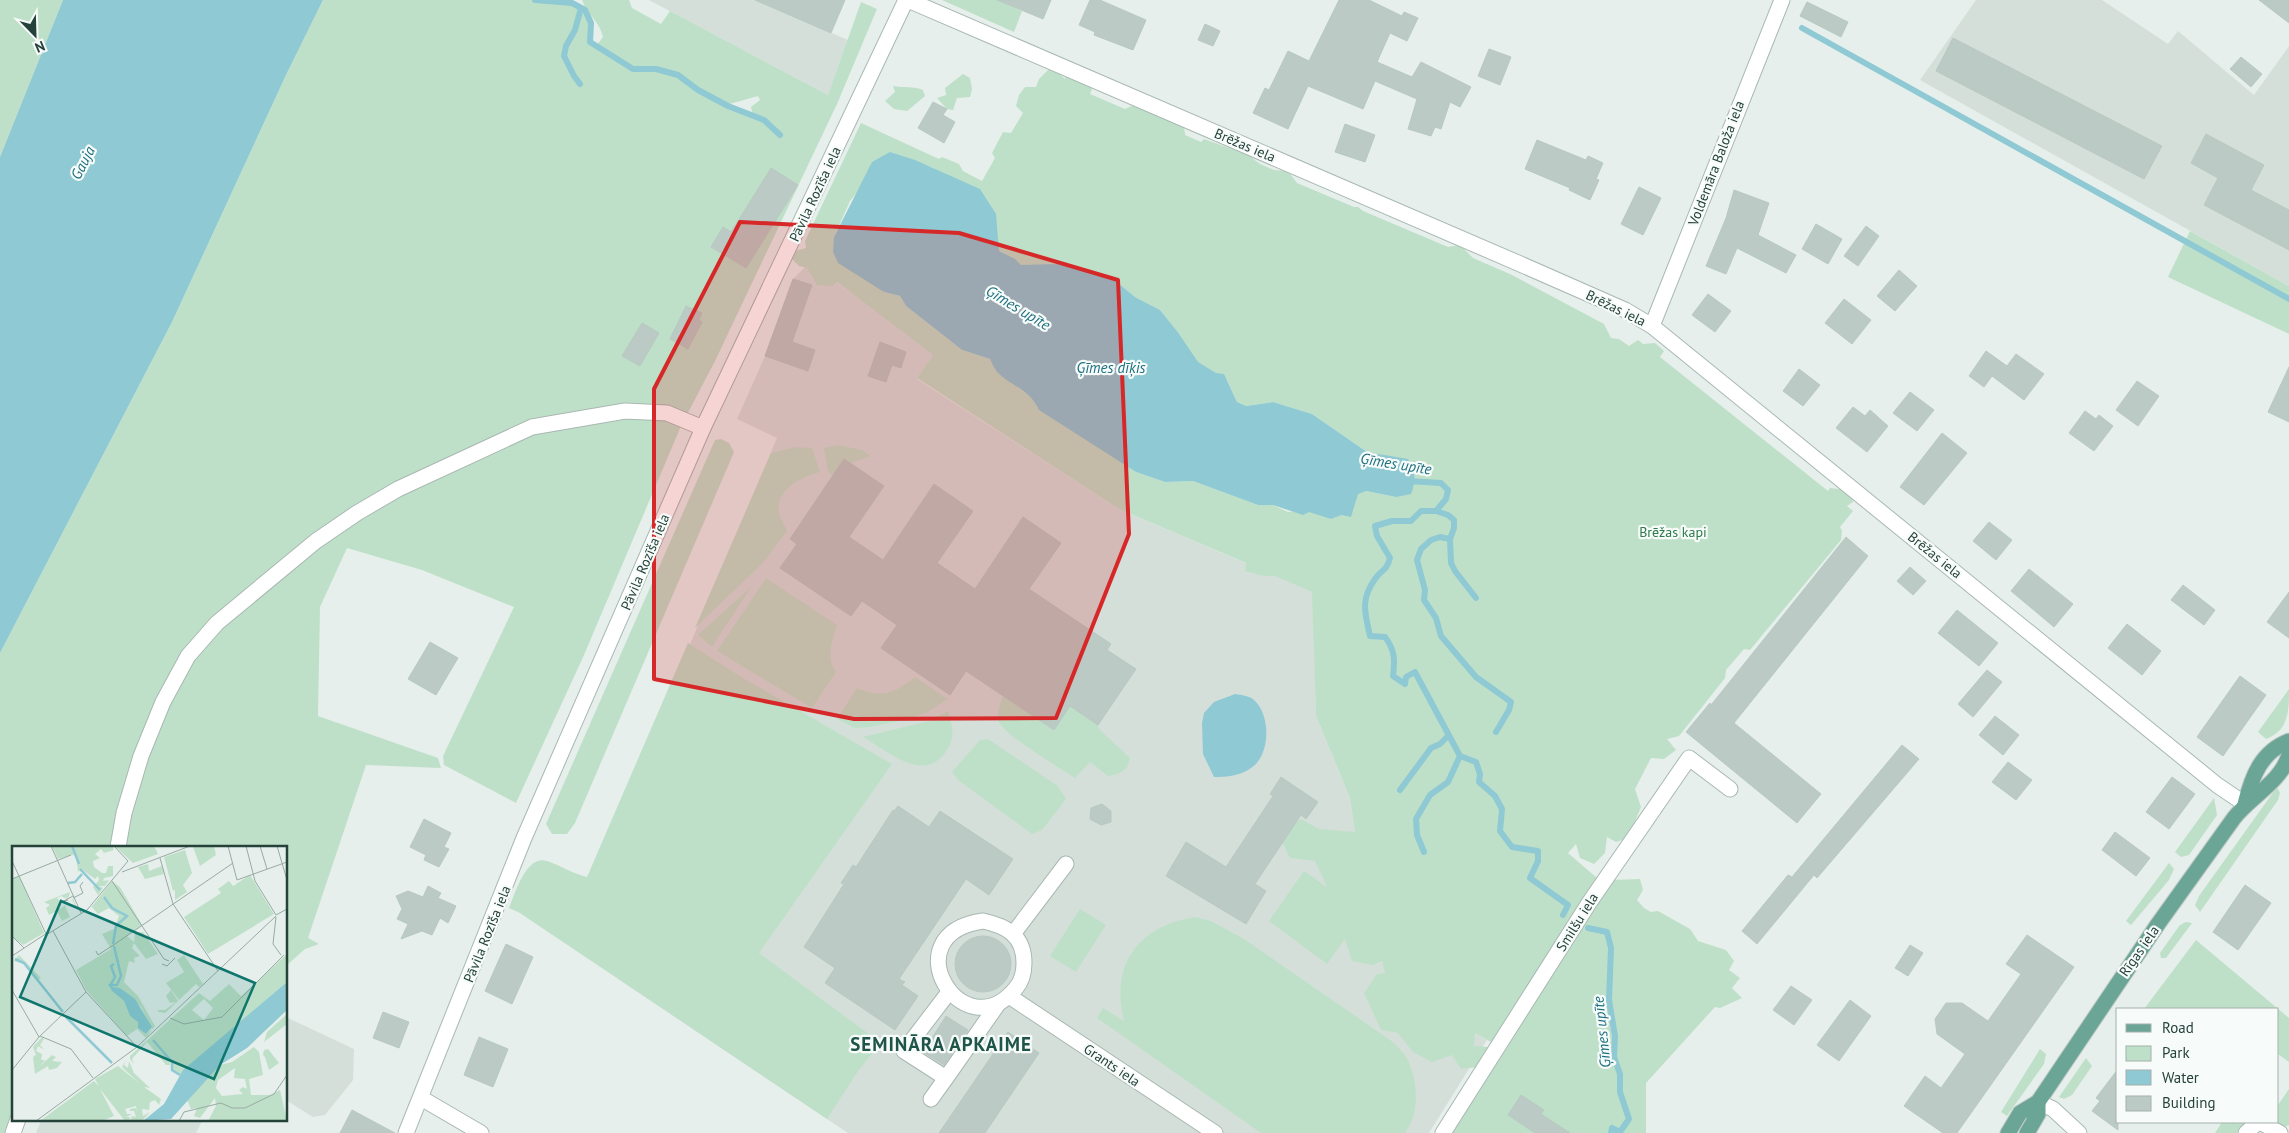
<svg xmlns="http://www.w3.org/2000/svg" width="2289" height="1133" font-family="'PT Sans',sans-serif">
<rect width="100%" height="100%" fill="#e6efeb"/>
<g fill="#d4dfda">
<polygon points="649,0 755,0 848,40 828,95"/>
<polygon points="1976,0 2102,0 2168,44 2178,31 2254,95 2289,46 2289,286 1920,80"/>
<polygon points="809,263 859,298 933,355 917,379 1119,509 1313,592 1316,716 1350,798 1367,903 1387,979 1487,1040 1429,1133 848,1133 520,913 589,884 777,438 737,419 765,356 793,279"/>
<polygon points="288,1018 354,1049 353,1080 325,1115 313,1117 286,1100"/>
<polygon points="42,1119 203,1119 196,1133 36,1133"/>
</g>
<g fill="#bfe0c8" fill-rule="evenodd">
<polygon points="0,0 63,0 0,157"/>
<path d="M323,0H572L568,3L585,10L591,23L590,42L596,46L603,37C600,22 587,14 582,0H629L632,8L661,24L670,11L828,95L861,2L877,9L837,104L715,361L681,426L584,655L516,803L444,765L443,756L514,607L422,570L347,548L320,607L318,716L438,758L441,768L366,765L308,938L319,944L305,949L286,966V847H14L15,1133H0V653L172,322L286,75ZM758,96L760,100L751,107L753,116L726,105Z"/>
<polygon points="942,0 1010,0 1008,5 1022,11 1014,32"/>
<path d="M1052,66L1060,69V74L1065,79L1066,72L1082,77L1092,89L1090,94L1125,109L1134,105L1163,118L1174,120L1184,127L1185,135L1201,142L1204,139L1248,155L1260,164L1274,170L1288,171L1297,183L1354,207H1358L1363,211L1448,247L1460,245L1473,258L1512,275L1604,324L1611,338L1619,339L1629,346L1638,340L1643,344L1655,343L1664,351L1660,357L1828,491L1830,488L1849,490L1853,502L1847,506L1853,511L1840,527L1842,531L1841,540L1750,650L1744,649L1726,670L1725,678L1679,736L1667,739L1676,750L1664,759L1651,758L1635,789L1641,807L1628,838L1616,842L1607,837L1605,853L1594,864L1580,858L1576,844L1568,853L1597,878L1612,880L1640,879L1643,890L1637,900L1644,908L1651,912L1658,911L1690,929L1698,941L1726,950L1734,961L1729,970L1740,978L1732,988L1742,998L1720,1008L1715,1007L1646,1083V1133H1443L1498,1046L1475,1033L1474,1046L1488,1047L1478,1067L1461,1069L1452,1055L1432,1062L1413,1052L1398,1033L1381,1030L1364,993L1377,974L1385,973L1382,961L1373,965L1352,961L1345,939L1327,964L1269,921L1304,871L1327,887L1315,861L1290,858L1280,838L1288,828L1301,819L1319,829L1355,832L1350,798L1316,716L1312,592L1275,576H1264L1245,571L1246,563L1119,509L917,378L933,355L837,282L832,286L817,285L807,268L799,266L792,259L795,251L806,248L805,241L861,123L939,159L942,157L959,164L963,171L982,181L995,158L992,153L1003,132L1011,133L1023,113L1016,106L1019,95L1025,87H1036L1039,79ZM890,152L933,168L961,186L997,257L1025,269L1057,264L1112,278L1135,297L1160,310L1177,331L1195,363L1227,380L1237,402L1246,406L1273,402L1312,414L1367,452L1383,455L1396,497L1366,491L1347,495L1342,515L1331,519L1308,510L1288,512L1273,505H1258L1193,481L1165,482L1136,472L998,373L990,359L962,350L906,306L900,296L884,292L834,237L850,201Z"/>
<polygon points="963,74 970,78 972,89 970,97 957,98 953,110 947,109 937,98 946,95 945,88"/>
<path d="M893,86C903,88 914,86 923,90L925,96L907,111L894,109L885,101L895,92Z"/>
<polygon points="2190,231 2289,286 2289,334 2168,277"/>
<polygon points="721,439 729,443 734,452 575,823 567,834 552,834 546,824 715,440"/>
<polygon points="838,445 862,450 870,456 851,463 844,459 833,476 828,472 824,448"/>
<path d="M795,447L812,448L820,472C801,478 776,488 779,513C780,518 785,526 787,531L763,563L695,628L771,453Z"/>
<path d="M766,578L837,625C832,641 826,658 836,672L812,708L717,651Z"/>
<polygon points="751,587 712,647 698,635"/>
<path d="M688,643L743,678L892,764L759,953L881,1043L858,1071L827,1119L520,913L509,908C515,894 526,854 547,861C560,865 573,874 587,877Z"/>
<path d="M915,677L948,699L926,713L905,720L870,727L855,728L837,719L857,688C882,699 895,693 915,677Z"/>
<path d="M2289,689C2289,710 2289,731 2266,739L2258,732Z"/>
<path d="M1003,696L1054,730L1070,706L1098,725L1099,729L1130,758L1127,768L1118,774L1108,776L1090,762L1075,778C1060,768 1004,735 999,722C996,713 1000,704 1003,696Z"/>
<path d="M948,711C953,729 956,738 944,754C922,783 886,750 863,737L929,721Z"/>
<polygon points="988,739 1058,786 1066,799 1042,830 1032,834 958,780 952,772 980,740"/>
<polygon points="2277,787 2280,793 2278,800 2200,912 2195,905 2199,896"/>
<polygon points="2214,798 2217,815 2189,855 2181,857 2175,852"/>
<polygon points="2169,863 2174,869 2169,880 2131,925 2126,921"/>
<polygon points="1080,909 1106,925 1076,972 1050,956"/>
<path d="M1195,917L1211,921L1244,939L1393,1042C1398,1047 1405,1054 1408,1060C1418,1082 1420,1113 1405,1133H1261L1097,1018L1103,1008L1124,1021C1110,964 1138,926 1195,917Z"/>
<polygon points="2186,922 2192,923 2166,958 2161,958 2160,953 2180,925"/>
<polygon points="2196,940 2289,1018 2289,1062 2278,1054 2278,1009 2144,1009"/>
<polygon points="2040,1049 2046,1054 2044,1064 2007,1116 2001,1112"/>
<polygon points="2086,1058 2092,1066 2072,1095 2064,1099 2059,1097"/>
<polygon points="2289,1089 2289,1125 2284,1127 2277,1122 2278,1105"/>
<polygon points="2222,1122 2245,1122 2237,1133 2215,1133"/>
</g>
<g fill="#8ec9d4">
<polygon points="63,0 323,0 286,75 172,322 0,653 0,157"/>
<path d="M890,152L915,160L980,189L996,214L999,251L1015,259L1021,265L1057,264L1112,278L1135,297L1160,310L1177,331L1198,362L1216,373L1224,374L1237,402L1246,406L1273,402L1312,414L1367,452L1408,459C1416,472 1416,481 1411,494L1396,497L1366,491L1358,494L1351,517L1342,515L1331,519L1309,512L1303,515L1273,505H1258L1193,481L1165,482L1136,472L1039,410C1030,390 1013,387 998,373C995,370 992,363 990,359L962,350L906,306L900,296L884,292L838,263L833,252L834,237L872,162Z"/>
<path d="M1235,694C1243,695 1251,696 1256,702C1271,718 1270,756 1251,768C1240,776 1227,777 1214,777L1203,754L1202,723L1204,713L1214,702Z"/>
</g>
<g fill="none" stroke-linecap="round" stroke-linejoin="round">
<g stroke="#8ec9d4" stroke-width="6">
<polyline points="535,0 572,3 585,10 591,23 590,42 633,69 656,69 678,75 698,90 728,106 764,120 780,135"/>
<polyline points="1802,28 2289,299"/>
<polyline points="580,84 574,76 564,56 566,46 575,30 581,8"/>
<path d="M1408,481L1441,483L1448,490L1446,499L1436,511H1421L1411,521H1392L1375,526L1377,536L1390,558C1386,572 1382,569 1375,579C1360,600 1365,613 1370,636L1385,637C1395,650 1395,660 1393,676L1405,684L1406,677L1415,672L1460,756L1476,762L1480,774L1479,782L1495,796L1502,809L1500,831L1512,847L1538,851V861L1530,878L1568,905L1563,915"/>
<polyline points="1436,511 1448,515 1454,520 1454,528 1450,539 1440,537 1431,540 1421,549 1417,560 1425,590 1424,600 1436,618 1441,636 1476,677 1511,702 1509,710 1496,732"/>
<polyline points="1450,539 1451,563 1455,571 1476,598"/>
<polyline points="1400,790 1431,748 1440,744 1448,736"/>
<polyline points="1424,852 1417,835 1416,819 1430,795 1448,782 1460,756"/>
<polyline points="1588,928 1607,932 1611,948 1609,1000 1615,1036 1614,1057 1620,1074 1620,1092 1629,1119 1620,1132 1612,1128 1611,1133"/>
</g>
</g>
<g fill="#bbcac4" stroke="#b8c9c2">
<polygon points="755,0 845,0 831,33"/>
<polygon points="997,0 1051,0 1043,19"/>
<polygon points="1090,0 1100,0 1146,20 1133,50 1094,35 1095,32 1079,25"/>
<polygon points="1339,0 1369,0 1402,16 1404,12 1418,18 1407,41 1390,33 1377,62 1412,77 1421,62 1471,87 1460,107 1450,102 1441,129 1435,127 1431,136 1408,129 1417,99 1375,81 1363,109 1308,86 1288,129 1253,113 1265,88 1269,90 1288,51 1309,61"/>
<polygon points="2259,0 2289,0 2289,23"/>
<polygon points="1807,2 1848,22 1841,37 1800,16"/>
<polygon points="1205,24 1220,31 1213,46 1198,40"/>
<polygon points="1953,38 2162,146 2144,179 1936,71"/>
<polygon points="1489,49 1511,57 1500,85 1478,76"/>
<polygon points="2241,57 2262,74 2251,87 2230,69"/>
<polygon points="933,102 947,109 943,115 955,122 944,143 918,128"/>
<polygon points="1345,124 1375,135 1365,162 1335,152"/>
<polygon points="2206,134 2264,165 2251,190 2289,210 2289,250 2204,205 2218,178 2191,163"/>
<polygon points="1537,140 1586,160 1588,156 1603,163 1596,179 1599,180 1590,200 1569,190 1570,188 1525,169"/>
<polygon points="771,168 798,185 746,268 711,247 723,227 731,232"/>
<polygon points="1639,187 1661,198 1643,235 1621,224"/>
<polygon points="1734,190 1769,203 1758,235 1796,255 1786,273 1737,248 1726,274 1706,266 1726,218"/>
<polygon points="1816,224 1842,239 1828,264 1802,249"/>
<polygon points="1866,226 1879,236 1858,266 1844,256"/>
<polygon points="1899,270 1917,286 1895,311 1877,296"/>
<polygon points="793,279 812,285 792,342 815,350 808,371 765,356"/>
<polygon points="1708,294 1731,311 1715,332 1692,315"/>
<polygon points="1844,299 1871,320 1852,344 1825,323"/>
<polygon points="686,306 702,313 699,320 702,322 688,349 670,339"/>
<polygon points="642,323 659,333 640,366 622,356"/>
<polygon points="880,342 906,352 901,368 892,365 886,382 868,376"/>
<polygon points="1986,351 2007,366 2016,354 2044,374 2024,400 1992,376 1984,387 1969,376"/>
<polygon points="2289,367 2289,422 2268,412"/>
<polygon points="1799,369 1820,385 1803,406 1783,391"/>
<polygon points="2137,381 2159,396 2138,426 2116,410"/>
<polygon points="1910,392 1934,410 1917,431 1893,413"/>
<polygon points="1853,407 1865,416 1870,410 1888,426 1867,452 1836,428"/>
<polygon points="2085,411 2096,419 2099,415 2113,426 2094,451 2069,433"/>
<polygon points="1942,433 1967,453 1924,505 1900,487"/>
<polygon points="844,459 884,486 849,537 883,560 934,484 973,511 937,563 975,589 1023,517 1061,543 1029,589 1111,644 1107,650 1136,669 1098,725 1070,706 1054,730 966,671 950,695 881,648 897,625 862,601 851,616 780,568 797,544 790,539"/>
<polygon points="1989,522 2012,540 1996,560 1973,541"/>
<polygon points="1846,537 1868,556 1734,723 1821,794 1797,823 1686,732 1710,703 1711,705"/>
<polygon points="1910,567 1926,581 1913,595 1897,581"/>
<polygon points="2029,569 2073,604 2054,627 2011,591"/>
<polygon points="2183,585 2215,610 2204,625 2171,600"/>
<polygon points="2289,592 2289,638 2267,622"/>
<polygon points="1957,610 1998,643 1979,666 1938,633"/>
<polygon points="2127,624 2161,651 2142,675 2108,648"/>
<polygon points="430,642 458,658 436,695 408,679"/>
<polygon points="1987,670 2002,682 1973,717 1958,704"/>
<polygon points="2240,676 2266,695 2223,756 2197,737"/>
<polygon points="1995,716 2019,735 2003,755 1979,735"/>
<polygon points="1902,745 1919,759 1817,878 1814,875 1757,944 1742,931 1788,875 1792,877"/>
<polygon points="2008,762 2032,780 2016,800 1992,782"/>
<polygon points="1281,777 1318,802 1306,819 1301,815 1255,884 1266,891 1246,924 1166,876 1186,842 1226,867 1273,796 1270,794"/>
<polygon points="2172,777 2195,794 2169,829 2146,812"/>
<polygon points="1102,804 1111,811 1111,822 1101,825 1090,819 1091,808"/>
<polygon points="898,806 929,827 940,811 1013,859 989,895 966,879 899,979 905,982 902,985 918,996 895,1030 825,983 835,968 804,947 844,884 841,883 853,865 856,867 893,810 894,811"/>
<polygon points="424,819 451,833 444,847 449,849 439,867 424,860 426,855 410,847"/>
<polygon points="2115,832 2150,858 2136,876 2102,850"/>
<polygon points="2245,885 2271,903 2238,950 2213,932"/>
<polygon points="428,886 441,893 438,898 456,906 448,923 440,918 432,935 422,931 401,939 408,924 397,919 402,909 396,896 408,891 423,897"/>
<polygon points="2027,935 2074,967 1957,1133 1943,1133 1904,1106 1925,1076 1941,1088 1965,1054 1937,1034 1935,1019 1946,1003 1962,1003 1988,1021 2021,974 2006,964"/>
<circle cx="983" cy="964" r="28"/>
<polygon points="506,944 533,957 512,1004 485,991"/>
<polygon points="1910,945 1923,953 1908,976 1895,968"/>
<polygon points="1791,986 1812,1000 1794,1025 1773,1010"/>
<polygon points="1850,1000 1871,1016 1839,1061 1817,1045"/>
<polygon points="383,1012 409,1022 399,1048 373,1038"/>
<polygon points="946,1016 968,1030 944,1065 923,1052"/>
<polygon points="1008,1032 1039,1053 985,1133 939,1133"/>
<polygon points="479,1037 508,1049 493,1087 464,1075"/>
<polygon points="2118,1069 2118,1130 2092,1111 2100,1101 2096,1098"/>
<polygon points="1521,1095 1544,1110 1541,1114 1570,1133 1535,1133 1508,1115"/>
<polygon points="352,1110 395,1133 340,1133"/>
</g>
<g fill="none" stroke-linecap="round" stroke-linejoin="round">
<defs>
<g id="minor">
<polyline points="908,0 1518,263 1625,310 1652,326 2217,785 2245,804"/>
<polyline points="1652,326 1782,0"/>
<polyline points="118,847 124,813 141,756 163,702 188,656 217,623 316,541 357,513 398,489 532,427 625,411 667,413 703,428"/>
<path d="M983,921C1007,926 1024,936 1024,963C1024,971 1022,981 1016,988C963,1053 890,934 983,921Z"/>
<polyline points="1013,934 1066,864"/>
<polyline points="949,992 904,1051 946,1078 998,1004"/>
<polyline points="1009,996 1215,1133"/>
<polyline points="421,1098 481,1133"/>
<polyline points="931,1099 946,1078"/>
<polyline points="2038,1102 2053,1109 2079,1133"/>
<polyline points="2260,1122 2280,1133"/>
<polyline points="13,1133 18,1119"/>
<polyline points="406,1133 524,838 703,428 906,0"/>
<polyline points="1443,1133 1589,903 1689,758 1730,789"/>
<polyline points="2246,1133 2258,1122"/>
</g>
<g id="major">
<path d="M2245,804C2252,776 2261,752 2289,741"/>
<path d="M2008,1133L2020,1113L2038,1102L2158,924L2234,818C2250,797 2281,782 2289,755"/>
<polyline points="2027,1133 2038,1114 2038,1102"/>
</g>
</defs>
<use href="#minor" stroke="#a8b8b2" stroke-width="17"/>
<use href="#major" stroke="#c2cac8" stroke-width="17"/>
<use href="#minor" stroke="#fff" stroke-width="15"/>
<use href="#major" stroke="#6aa596" stroke-width="15"/>
</g>
<path fill="#d62828" fill-opacity="0.2" stroke="#d62828" stroke-width="4" stroke-linejoin="round" d="M740,222L959,233L1118,280L1129,534L1056,718L854,719L654,679V389Z"/>
<g text-anchor="middle" stroke-width="4.5" stroke-linejoin="round" paint-order="stroke">
<g font-size="14" fill="#24423a" stroke="#f7fbf9">
<text transform="translate(1245 145) rotate(23)" y="5">Brēžas iela</text>
<text transform="translate(1716 163) rotate(-69)" y="5">Voldemāra Baloža iela</text>
<text transform="translate(815 194) rotate(-65)" y="5">Pāvila Rozīša iela</text>
<text transform="translate(1616 308) rotate(26)" y="5">Brēžas iela</text>
<text transform="translate(1935 555) rotate(39)" y="5">Brēžas iela</text>
<text transform="translate(645 562) rotate(-67)" y="5">Pāvila Rozīša iela</text>
<text transform="translate(1577 922) rotate(-58)" y="5">Smilšu iela</text>
<text transform="translate(487 934) rotate(-68)" y="5">Pāvila Rozīša iela</text>
<text transform="translate(2139 951) rotate(-55)" y="5">Rīgas iela</text>
<text transform="translate(1112 1065) rotate(34)" y="5">Grants iela</text>
</g>
<g font-size="14" fill="#2d7a4b" stroke="#f7fbf9">
<text x="1673" y="537">Brēžas kapi</text>
</g>
<g font-size="15" font-style="italic" fill="#1c6f80" stroke="#f7fbf9">
<text transform="translate(83 163) rotate(-63)" y="5">Gauja</text>
<text transform="translate(1018 308) rotate(31)" y="5">Ģīmes upīte</text>
<text x="1111" y="373">Ģīmes dīķis</text>
<text transform="translate(1396 464) rotate(9)" y="5">Ģīmes upīte</text>
<text transform="translate(1602 1032) rotate(-96)" y="5">Ģīmes upīte</text>
</g>
<g font-size="19" font-weight="bold" letter-spacing="1" fill="#1f5548" stroke="#f7fbf9">
<text x="941" y="1051">SEMINĀRA APKAIME</text>
</g>
</g>
<g transform="translate(12 846)">
<rect width="275" height="275" fill="#e6efeb"/>
<path d="M40,0H100L102,4L92,7L89,3L83,8L88,12L81,15L82,21L90,27H94L96,20H101V30L92,32L91,35L97,34L93,40H87L91,42L86,49L81,41L87,34L86,30L83,33L69,23L66,26L64,8L46,13ZM103,0H142L146,8L121,17ZM202,0L204,9L188,20L181,1ZM173,4L180,27L171,39L175,46L163,54V44L161,45L152,11ZM136,18L137,25L150,20L152,28L133,33L126,21ZM238,29L262,68L196,108L172,71L209,47L206,43L217,35L221,40ZM7,30L32,87L11,99L0,91V33ZM100,35L108,41L130,79L115,90L122,96L123,87L131,86L146,108L134,113L122,97L120,102L128,110L122,112L123,117L117,115L112,136L126,150L143,180L134,192L125,183L115,190L74,144L64,124L99,103L90,88L102,83L107,70L97,62L86,68L80,61L78,63ZM108,142L129,161L140,183L134,188L127,183V176L118,170L112,155L101,145ZM58,46L56,53L53,49L55,53L49,50L45,52L50,57L46,60L48,63L61,53L66,65L60,54L53,60L58,71L50,75L45,65L37,69L34,62L38,59L32,56ZM275,108V136L168,229L160,224V216L157,214L158,219H154L135,196L120,213L122,218L118,213V210L187,147L198,155L217,138L229,150ZM192,153L201,162L192,174L180,164ZM7,109L29,132L25,135L12,118L2,115ZM172,109L191,138L187,141L184,138L167,154L154,137L172,126L165,114ZM159,144L166,155L153,167L147,166L145,164H153L164,156L158,157L154,150ZM275,168V178L252,196L255,186ZM30,191L32,193L28,199L33,204L26,200L24,205L30,208L29,214H33L28,220L40,209L44,211L40,215L50,216L45,222L37,224L36,220L23,228L21,211L24,209L21,201ZM242,201L247,206L251,229L237,233L239,249H258L268,244L275,275H196L204,260L203,252L188,272L182,270L185,262L179,263L175,254L208,219L220,216ZM223,222L222,232L233,233L235,243L231,241L227,244L231,248L210,250L204,242L206,234ZM256,203L267,217L257,224L261,231L257,224L253,211L251,209L252,204ZM114,214L112,219L116,222L117,215L122,227L138,242L132,241L149,253L147,259L143,254L138,256L137,264L130,263L131,270L138,266L130,275H118L120,270L124,271L122,265H118V263L124,262L125,267L124,260L113,263L115,268H120L114,271H118L117,275H113L88,243L102,270L90,275H28L82,235L87,240L83,233L106,220L127,237L110,221Z" fill="#bfe0c8" fill-rule="evenodd"/>
<path d="M275,136V164L235,202L208,219L159,273L131,275L152,258L171,224ZM100,141L108,142L123,153L140,181L134,188L126,182V176L118,170L112,155L99,144Z" fill="#8ec9d4"/>
<path fill="none" stroke="#8ec9d4" stroke-width="2.5" d="M60,0L67,18M68,23L88,44M56,37L63,36L70,28M92,51L100,62L115,70L104,80L101,98M3,113L12,117L51,166M99,138L103,131L99,120L102,118M100,142L98,139H105L109,130L102,100M54,171L100,217M141,194L160,216V224L168,229"/>
<path fill="none" stroke="#98aaa4" stroke-width="1" d="M39,0L69,67M102,0L116,15M216,0L225,34L275,16M234,0L243,35L264,69L275,63M248,0L255,23M265,0L275,34M148,12L161,58L206,125M0,15L34,88M110,26L178,0M0,33L59,9M100,35L152,113L157,115M61,52L71,47L68,40L71,36M56,54L50,56L61,50M264,71L261,98L269,109M41,85L74,146L125,201L264,70M34,89L75,64L116,15M0,90L12,102M84,105L86,109L100,100L221,17M0,110L35,87M150,118L155,120L163,112M0,144L27,191M158,172L172,178L210,171L272,109M28,190L59,203L81,232M0,224L27,191L74,146M24,275L125,201M167,275L172,266L209,257L220,262H233L262,248L275,229"/>
<path fill="#0f766e" fill-opacity="0.15" stroke="#0f766e" stroke-width="2.5" d="M49,55L243,137L202,233L8,151Z"/>
<rect width="275" height="275" fill="none" stroke="#24423a" stroke-width="2.5"/>
</g>
<rect x="2116" y="1008" width="162" height="115" fill="#f7fbf9" stroke="#a3b1ad"/>
<rect x="2126" y="1024" width="25" height="8" fill="#6aa596" stroke="#a3b1ad"/>
<text x="2162" y="1033" font-size="15" fill="#24423a">Road</text>
<rect x="2126" y="1046" width="25" height="15" fill="#bfe0c8" stroke="#a3b1ad"/>
<text x="2162" y="1058" font-size="15" fill="#24423a">Park</text>
<rect x="2126" y="1070" width="25" height="15" fill="#8ec9d4" stroke="#a3b1ad"/>
<text x="2162" y="1083" font-size="15" fill="#24423a">Water</text>
<rect x="2126" y="1096" width="25" height="15" fill="#bbcac4" stroke="#a3b1ad"/>
<text x="2162" y="1108" font-size="15" fill="#24423a">Building</text>
<g transform="translate(35 35) rotate(157)" stroke="#f7fbf9" stroke-width="4" paint-order="stroke">
<path d="M0-4L9 19L0 12L-9 19Z" fill="#24423a"/>
<text y="-8" font-size="14" font-weight="bold" text-anchor="middle" fill="#24423a">N</text>
</g>
</svg>
